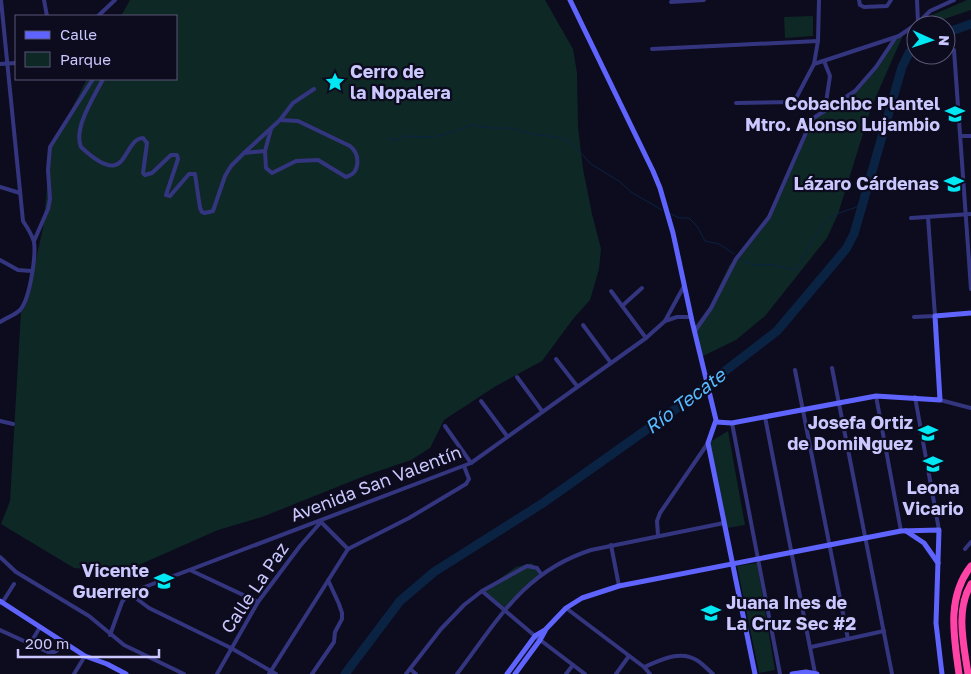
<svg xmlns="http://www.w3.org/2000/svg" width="971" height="674" font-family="'Golos Text',sans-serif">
<rect width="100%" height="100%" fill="#0d0b1e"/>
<g fill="#0e2826">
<polygon points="130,0 545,0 573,49 577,73 578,127 583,169 592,214 601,249 599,269 590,300 573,319 542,361 496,386 444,420 430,448 411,460 367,475 262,517 218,530 123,572 74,568 1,524 10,501 21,311 26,304 43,228 51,149 87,79 176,79 176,16 121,16"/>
<polygon points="967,0 971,0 971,10 926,25 921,25 930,16"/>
<polygon points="813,16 813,36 785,38 784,17"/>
<polygon points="904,33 871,108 838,214 827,238 765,316 736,340 701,357 693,328 709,308 729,266 744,246 762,226 774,207 814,118 837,104 863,83 891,45"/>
<polygon points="728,431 745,525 727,528 710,442"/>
<polygon points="532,563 539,575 504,610 482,591 516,567"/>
<polygon points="757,563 775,670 759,673 737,566"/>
</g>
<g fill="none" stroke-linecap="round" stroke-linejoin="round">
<g stroke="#0a2343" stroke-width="1">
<polyline points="388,139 397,140 406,136 430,137 443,135 472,125 492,128 509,128 533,134 556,137 570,141 591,164 619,181 631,192 662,210"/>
<polyline points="671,214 679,218 689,218 697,226 705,241 719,244 734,254"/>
<path d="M740,259L753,265H773L796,270C806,254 818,224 835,215C845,210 856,209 865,202"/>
</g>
<g stroke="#0a2343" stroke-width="9">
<polyline points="946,33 971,24"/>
<polyline points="345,674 400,601 434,572 543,503 677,408 777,331 846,249 854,234 902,67 909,53 916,45"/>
</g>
<g stroke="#34357f" stroke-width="4">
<polyline points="44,0 47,16"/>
<polyline points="859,0 860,5 864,7 887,6 891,0"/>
<polyline points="917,0 918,23"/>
<polyline points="671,2 704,0"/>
<polyline points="98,16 115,0"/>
<polyline points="652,49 818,41"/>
<polyline points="954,50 971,289"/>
<polyline points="824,61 830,76 825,109"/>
<polyline points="0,64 16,63"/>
<polyline points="814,64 899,36 918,23 930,11 954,0"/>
<path d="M103,79C94,97 73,128 81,147C130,193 121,139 143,138L147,143L143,173L145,175L152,173L171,155H177L178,159L166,195L170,196L189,174H195L200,208L202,212L205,213L213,211L225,176L231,166L244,153L265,151L266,168L272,173L296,161L318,160L346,177C361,173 360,154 350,146L298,121L280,120"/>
<polyline points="736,103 794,102 814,64 818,41 819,0"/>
<polyline points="961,136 971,136"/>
<polyline points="265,151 271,129"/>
<polyline points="244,153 280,120 293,103 314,89"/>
<polyline points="0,187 20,193"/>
<polyline points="911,218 971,214"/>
<polyline points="34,241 48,209 50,199 48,170 50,147 93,79"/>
<polyline points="0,260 18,270 32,271"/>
<polyline points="611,291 646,338"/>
<polyline points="622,306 642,288"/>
<polyline points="914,317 935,316 928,217"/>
<polyline points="665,321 677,317 691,317"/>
<path d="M0,322C6,318 15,315 20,310C30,299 36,256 34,242C32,235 27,227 23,221L1,0"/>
<polyline points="583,325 611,363"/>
<polyline points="695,331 711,308 736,259 769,217 812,119 855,91 876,67 896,37"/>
<polyline points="556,359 577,386"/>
<polyline points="832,368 892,674"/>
<polyline points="795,370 848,639"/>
<polyline points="517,377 542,411"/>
<polyline points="876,396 901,531"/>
<polyline points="915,397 939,530"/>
<polyline points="940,400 971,408"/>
<polyline points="481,401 507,436"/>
<polyline points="765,417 815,673"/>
<polyline points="0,421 13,424"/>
<polyline points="732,423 780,674"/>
<polyline points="445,426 471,463"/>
<polyline points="321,522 348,549"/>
<polyline points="658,535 657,521 660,513 708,443"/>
<polyline points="611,545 619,586"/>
<polyline points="965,549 971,542"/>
<polyline points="0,557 16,572 89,616 124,645 184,674"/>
<polyline points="190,570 258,602"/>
<polyline points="482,591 535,636 585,674"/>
<polyline points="129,593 149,608 231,648 276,674"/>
<polyline points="2,603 14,584"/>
<path d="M566,608L644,667C661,660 681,649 698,661C703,664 708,670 713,674"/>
<polyline points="0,630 48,652 55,652 65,644"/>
<polyline points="110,635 122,602 129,593 471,463 646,338 665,321 684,286"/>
<polyline points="30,644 40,627"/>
<polyline points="811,647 884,631"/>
<polyline points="644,667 650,674"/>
<polyline points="410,669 416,674"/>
<polyline points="74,674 85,656"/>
<polyline points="217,674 258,602 300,546 321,522"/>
<polyline points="269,674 348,549 409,518 466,484 469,479 464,466"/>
<polyline points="312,674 334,642 335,632 342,619 342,613 339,604 328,580"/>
<polyline points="406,674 441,629 464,605 482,591 527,566 537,568 541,574"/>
<path d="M457,674C498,620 523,572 591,550L724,523"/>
<polyline points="566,674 573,665"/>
<polyline points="616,674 629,656"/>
</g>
<g stroke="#5f64ff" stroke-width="5">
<polyline points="570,0 653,171 660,188 673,233 692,321 716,420 708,443 755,674"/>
<polyline points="716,422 732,423 876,396 940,400 935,316 971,313"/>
<polyline points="906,531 924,543 938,563"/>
<polyline points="0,601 85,656 107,664 126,674"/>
<polyline points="507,674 535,636 545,630 566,608 582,598 619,586 901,531 939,530 936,623 942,674"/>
<polyline points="515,674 540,640 545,631"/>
<polyline points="792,674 806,672 817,674"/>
</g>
<g stroke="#ff43a7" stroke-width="7">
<path d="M959,674C954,637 946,598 971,566"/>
<path d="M968,674C964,645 955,611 971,584"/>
</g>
</g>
<defs>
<symbol id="sight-bare" viewBox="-9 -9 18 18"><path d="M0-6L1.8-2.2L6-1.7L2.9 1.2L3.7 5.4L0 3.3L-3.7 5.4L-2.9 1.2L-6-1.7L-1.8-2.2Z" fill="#00e8f3" stroke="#0d0b1e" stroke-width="2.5" paint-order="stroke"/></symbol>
<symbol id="university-bare" viewBox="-9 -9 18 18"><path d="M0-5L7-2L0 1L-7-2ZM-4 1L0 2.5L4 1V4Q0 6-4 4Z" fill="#00e8f3" stroke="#0d0b1e" stroke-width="2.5" paint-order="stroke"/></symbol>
<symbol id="school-bare" viewBox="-9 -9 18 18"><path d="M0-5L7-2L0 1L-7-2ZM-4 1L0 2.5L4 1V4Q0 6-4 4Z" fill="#00e8f3" stroke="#0d0b1e" stroke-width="2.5" paint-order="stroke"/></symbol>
</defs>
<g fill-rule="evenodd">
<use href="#sight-bare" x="321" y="68" width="28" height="28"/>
<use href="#university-bare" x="941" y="100" width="28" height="28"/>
<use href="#school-bare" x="940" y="170" width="28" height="28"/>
<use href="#school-bare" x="914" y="419" width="28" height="28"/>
<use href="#school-bare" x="919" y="450" width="28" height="28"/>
<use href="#school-bare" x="150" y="567" width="28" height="28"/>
<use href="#school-bare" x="697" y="599" width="28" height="28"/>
</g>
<g text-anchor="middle" stroke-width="4.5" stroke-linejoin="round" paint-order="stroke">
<g font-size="18" font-weight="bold" fill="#cbc8ff" stroke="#0d0b1e" text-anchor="end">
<text x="350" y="78" text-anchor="start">Cerro de<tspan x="350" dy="21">la Nopalera</tspan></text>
<text x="940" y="110">Cobachbc Plantel<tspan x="940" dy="21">Mtro. Alonso Lujambio</tspan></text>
<text x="939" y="190">Lázaro Cárdenas</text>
<text x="913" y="429">Josefa Ortiz<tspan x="913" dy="21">de DomiNguez</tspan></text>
<text x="933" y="494" text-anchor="middle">Leona<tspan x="933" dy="21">Vicario</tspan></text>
<text x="149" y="577">Vicente<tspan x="149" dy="21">Guerrero</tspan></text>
<text x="726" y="609" text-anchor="start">Juana Ines de<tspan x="726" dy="21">La Cruz Sec #2</tspan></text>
</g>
<g font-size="18" fill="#cbc8ff" stroke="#0d0b1e">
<text transform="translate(376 484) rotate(-21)" y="6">Avenida San Valentín</text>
<text transform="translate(255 588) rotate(-56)" y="6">Calle La Paz</text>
</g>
<g font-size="19" font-style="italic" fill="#56baff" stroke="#0d0b1e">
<text transform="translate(685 401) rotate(-37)" y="7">Río Tecate</text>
</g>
</g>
<rect x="15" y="15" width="162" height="65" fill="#0d0b1e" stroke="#595778"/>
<rect x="25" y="31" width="25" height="8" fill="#5f64ff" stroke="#595778"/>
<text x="60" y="40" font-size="15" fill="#cbc8ff">Calle</text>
<rect x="25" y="52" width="25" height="15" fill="#0e2826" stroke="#595778"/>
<text x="60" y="65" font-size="15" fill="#cbc8ff">Parque</text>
<g transform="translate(931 40) rotate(93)"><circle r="24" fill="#0d0b1e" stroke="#595778"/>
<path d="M0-4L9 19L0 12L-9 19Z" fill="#00e8f3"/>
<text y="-8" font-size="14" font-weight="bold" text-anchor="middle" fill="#cbc8ff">N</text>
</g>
<path d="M18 649v8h141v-8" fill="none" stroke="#cbc8ff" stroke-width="2.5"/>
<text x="25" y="649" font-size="15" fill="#cbc8ff" stroke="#0d0b1e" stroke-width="4" paint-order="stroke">200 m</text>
</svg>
